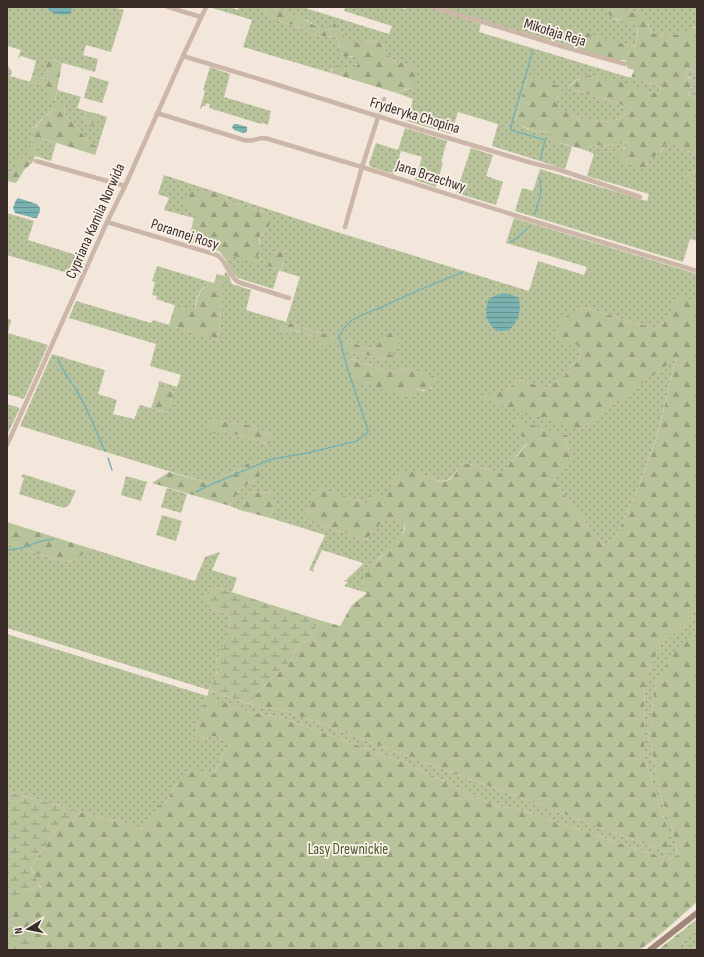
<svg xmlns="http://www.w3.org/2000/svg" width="704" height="957" font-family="'Sofia Sans Condensed',sans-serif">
<defs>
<pattern id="grass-dots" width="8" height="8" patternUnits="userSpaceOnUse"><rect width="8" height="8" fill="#b9c39b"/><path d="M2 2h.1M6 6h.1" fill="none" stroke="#979f7e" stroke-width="1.8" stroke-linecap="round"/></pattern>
<pattern id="forest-firs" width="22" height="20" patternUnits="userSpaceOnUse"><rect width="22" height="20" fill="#b9c39b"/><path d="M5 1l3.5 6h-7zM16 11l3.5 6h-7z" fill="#979f7e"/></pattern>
<pattern id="wetland-marsh" width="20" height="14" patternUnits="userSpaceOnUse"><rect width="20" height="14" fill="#b9c39b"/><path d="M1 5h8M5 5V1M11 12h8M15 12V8" fill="none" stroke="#979f7e"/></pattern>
<pattern id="water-rules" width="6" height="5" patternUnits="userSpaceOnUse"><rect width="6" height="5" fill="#7ab2b1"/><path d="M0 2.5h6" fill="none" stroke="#659190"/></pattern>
</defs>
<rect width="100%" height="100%" fill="#f3e7dc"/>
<g fill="url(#grass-dots)" fill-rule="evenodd">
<polygon points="7,7 46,7 47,9 72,9 72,7 113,7 124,10 111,52 86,45 83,55 98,59 95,72 49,59 46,71 46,78 42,79 32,76 36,61 21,56 18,58 21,50 7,46"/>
<polygon points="209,7 229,7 238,10 239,7 264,7 267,16 272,20 278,20 288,24 294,25 312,34 317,36 336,37 338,40 339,47 346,57 357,56 358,57 358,63 354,67 350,69 345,67 331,69 331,73 243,47 252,20"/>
<path d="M272,7H302L389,34L392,26L344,11L345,7H398L405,9L406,7H427L481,24L479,32L661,87L659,94L581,78C575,80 571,83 568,88L632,108L619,119L609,121L598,122L574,117L559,107L557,104L556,99L559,96L528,76L515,119C516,121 517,123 519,124C522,127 534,132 538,132C545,133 547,129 553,136L551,140L572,147L565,169L492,146L498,124L458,112L451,134L407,121L413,99L397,93L405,90L412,88V66C403,64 393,62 387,54C385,51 384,46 381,43C371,37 359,47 349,41C342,37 340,27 333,22L332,28L331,29L324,30L308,21L290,13L277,9Z"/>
<path d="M446,7H605L606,9C609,12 613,18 617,20C620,21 624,21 627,21C642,25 638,37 634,47L568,28L563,44L445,9Z"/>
<path d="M621,7H697V28L693,27C689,29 685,32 682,34C679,35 656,35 653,33C650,31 649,28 649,25L624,10Z"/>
<path d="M7,56L8,66L12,72L10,76L49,87L50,91V94L55,101L57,90L81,97L77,108L86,111L84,120L87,126L95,118V113L107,117L98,146L93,145L90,143L78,129L77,125L67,118L65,112L64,104C55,107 49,113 42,119C38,123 37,127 32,128V136L29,151L41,138L56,143L51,161L35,156L33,162L21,158L13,172L10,173H7Z"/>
<polygon points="210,67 230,74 224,97 271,111 268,125 263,123 261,124 209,108 210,104 207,103 205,106 202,106 201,109 200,108 205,91 203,90"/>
<polygon points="688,69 696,72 697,70 697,98 688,95 691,88 693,87 691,78 686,77 684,75 684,73"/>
<polygon points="90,76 109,82 102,103 84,98"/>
<polygon points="405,128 447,141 441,162 443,163 436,187 415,180 422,157 401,151 394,174 371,167 369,164 376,143 398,150"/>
<polygon points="627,141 629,145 623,148 645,169 650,158 662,151 665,143 673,141 688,151 697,155 697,171 686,174 684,181 697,185 697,241 690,239 683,262 515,211 522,188 533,191 540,169 647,201 649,194 587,176 594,154 588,151 590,146 600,145 614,146"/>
<polygon points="471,148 493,155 486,176 503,182 496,205 456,193"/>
<polygon points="164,175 213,191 208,193 192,190 186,202 195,213 194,218 164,210 169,198 158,194"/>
<path d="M222,194L337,232L529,291L538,261L584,275L587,267L506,243L514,218L697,274L696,301L680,297L659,330L582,307L574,312L560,340L579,346L580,356L578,362L571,365L569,373L546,388L520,380L505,391H499L580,430L676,357L657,436L639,485L621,526L616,536L604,546L553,480L573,454L568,448L565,439L568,437L522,432L527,443L501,473L462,462C453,476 450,486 431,478C427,477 423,474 419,473C412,472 404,473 397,473L386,498L366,503L316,488L304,520L367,540C377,527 387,511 404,523C407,539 386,550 377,561C372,567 367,575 362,582L364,592L344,586L348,582L343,581L346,580L363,564V563L322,550L313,569L314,572L309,570L325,535L270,518L275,504L272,493L249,492L240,510L230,506L240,489L259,477L256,458L243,467L230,474L221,475L208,483L20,426L52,354L105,370L98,394L117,400L113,414L134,419L140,405L168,413L174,392L158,387L159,381L177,387L181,375L150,366L156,344L69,318L76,301L151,323L153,320L218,340L222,303L220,302L225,272L228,274L232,284L251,290L246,310L283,321L280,334H285L288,331L293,330L317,338L321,345L323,346L329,345L334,337L286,322L300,277L281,271L284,261L268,266L279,270L273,289L238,278L232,272L225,259L228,260L231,255L260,245C258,237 262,234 268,229L267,213L237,204L225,199ZM346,341L372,349L378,344L389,354L400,357L391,361L361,354L355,353L351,354ZM348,358L388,371L407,369L433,376L432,388L423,391L415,389L412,391L410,395ZM216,421L250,425L260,428L264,433L271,434L269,444L224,431Z"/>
<polygon points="7,213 34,221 28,240 86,258 78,276 7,255"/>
<path d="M157,266L210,282C208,285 205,287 202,289C196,295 195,304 195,312L156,299L157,296L152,295L155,282L152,281Z"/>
<polygon points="7,318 11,320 8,333 48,345 24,399 7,394"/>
<polygon points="7,404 20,408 7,435"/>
<polygon points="23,474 76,491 69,505 64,508 19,494 24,478 21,477"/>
<polygon points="126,476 147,482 141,501 121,495"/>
<polygon points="167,488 187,494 181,513 161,507"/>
<polygon points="162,515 182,521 176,541 156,535"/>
<path d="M7,544L64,562C76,561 82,556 89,548L195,581L205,557L220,552L212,570L237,578L232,592L213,586L206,594V607L230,614C229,622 230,631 227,638C224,645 218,650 217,658C216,662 218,666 217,670C216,677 211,684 209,690L255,706L286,711L666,852L667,827L660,807L644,756V728L645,680L660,646L688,621L697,607V627L655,683L649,736L660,794L672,828L678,856L671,859L661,857L515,808L496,806L406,763L280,717L253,713L207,697L193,739H202L214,736L231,742C223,752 218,763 214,775L176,784L167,801L157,808L144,829L7,791V634L207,696L209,690L7,628Z"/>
<path d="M697,932V950H678C682,945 682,934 690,933C692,932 695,932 697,932Z"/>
</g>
<g fill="url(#forest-firs)">
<path d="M264,7C275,7 287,11 297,16C306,20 321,31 331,29L332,27L333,22C340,27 342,37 350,41C356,45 365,41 372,41C375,41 378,42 381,43C385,48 386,54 391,58C398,64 408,64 416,68C418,74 419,83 413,87C412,88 408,89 406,89C403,90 400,92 397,93L331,73L333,67C341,63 360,76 358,57L352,56L346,57L341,55C339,49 340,42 336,37L317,36L312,34L294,25L288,24L278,20H272L267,16Z"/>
<path d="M605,7C610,7 617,6 621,7C624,8 625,11 629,12C634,12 639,10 644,14C650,20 646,32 656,34C660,34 678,35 681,34C688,31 686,25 697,28V70L696,72L688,69L684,73V75L686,77L694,80L695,85L691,88L688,95L697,98V155L688,151L673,142L666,143C661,152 659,155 650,158L645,169L615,160C618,152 622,149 629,145L627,141L614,146L600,145L590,146L588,151L550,140L553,136C546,128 542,134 534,131C528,129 523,126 518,124L515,119L528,76L562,87V91L556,99L557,104L559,107L574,117L598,122L609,121L619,119L632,108L568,88C575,79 584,75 596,75L659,94L661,87L631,78L634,70L627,68V63L625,60H615L563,44L568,27L634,47C651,11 612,31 605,7Z"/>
<polygon points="49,59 62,63 55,101 48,99 50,91 49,87 30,82 32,76 42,79 46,78 46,66"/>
<path d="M58,102L64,104L65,112L67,118L77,125L78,129L90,143L93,145L98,146L95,155L41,138L35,156L29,155C28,146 33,137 32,128L36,127L42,119L53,110Z"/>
<path d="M86,111L95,113C95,119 95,123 90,127L87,126L84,120Z"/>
<polygon points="21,158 33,162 25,169 16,183 7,181 7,173 10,173 13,172 17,160"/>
<polygon points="697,171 697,185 684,181 685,174"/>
<polygon points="192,189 208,193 213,191 222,194 225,199 237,204 267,213 272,217 268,229 260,236 259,241 260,250 255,263 231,255 228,260 225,259 219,251 185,241 189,238 195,213 190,210 186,202"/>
<path d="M280,249L283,250L285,254L281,271L268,266C270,258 270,252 280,249Z"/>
<path d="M217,274L225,276L220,302H222L218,340L169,325L175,305L195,311C196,304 197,294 203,289C205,287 208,285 210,282L214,283Z"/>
<path d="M680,296L697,301V607L688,621L660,646L645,680L644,728V756L660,807L667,827L669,848L666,852L286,711L255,706L250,704L257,693L274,676L287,666L295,650L299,645L308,640L312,636L319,620L340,626L352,605L367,593L364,592L362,582L365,576L377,561L397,541L404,532L405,528L404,523C387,511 377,527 367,540L304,520L316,487L366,503L370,493L386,497L397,473C401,472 405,470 409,470C422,471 440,488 452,478C456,474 458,467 462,462L501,473L527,444L521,441L522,432L510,429L515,420L569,436L565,439L568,448L573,454L574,458L573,462L553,480L604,546L616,536L621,526L639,485L657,437L676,358L580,430L484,400L485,396L499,391H505L520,380L546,388L569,373L571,365L578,362L580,356L579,346C573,344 565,343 560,340C557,339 557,336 556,332C555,320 573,313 582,307L659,330Z"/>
<path d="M283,321L334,337L335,342C317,353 324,342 315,338C310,335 305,334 300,332C297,331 294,330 291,330C285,332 287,336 280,334Z"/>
<path d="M392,333L401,336L400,343L389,354L401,357L395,361H391C381,359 370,355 359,354C355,353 351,354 347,354L344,343L346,341L372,349C379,344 384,335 392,333Z"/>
<path d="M347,358L388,371L407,369L429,374L433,376L436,379V382C431,391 425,391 415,389L412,391L408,397L354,381Z"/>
<polygon points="158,387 174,392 169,413 151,408"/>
<path d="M210,420L250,425L260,428L264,433L271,434L274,437V440L269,444L224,431C219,436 213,433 206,431Z"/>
<polygon points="255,457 262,465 259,477 240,489 230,506 152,483 169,472 208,483 221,475 230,474 243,467"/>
<polygon points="249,492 272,493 275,504 270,518 240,510"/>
<path d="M7,522L89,548C82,556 76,561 64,562L7,544Z"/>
<path d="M697,627V902L663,932L640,950H29L31,949L28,931L7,924C7,919 6,914 7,910C8,901 21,894 28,889L36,890L41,887L34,875L31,867L60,824L64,821H72L77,815L83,812L144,829L157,807L167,801L176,784L189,768L214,775C218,763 223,752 231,742L214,736L202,739H193L207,696L253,713L280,717L406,763L496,806L515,808L661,857L671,859L678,855L672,828L660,794L649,736L655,683L675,651Z"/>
<path d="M697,919V932C695,932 693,932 690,933C684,934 681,943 680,948L678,950H658Z"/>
</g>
<g fill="url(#wetland-marsh)">
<path d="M213,586L319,620L312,636L308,640L299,645L295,650L287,666L274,676L257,693L250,704L209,690L217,672V653L227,638L229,627L230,614L206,607C203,598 206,593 213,586Z"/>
<path d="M7,791L83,812L77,815L72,821H64L60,824L31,867C32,875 40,881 40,889L36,890L28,889C20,895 12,900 7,909Z"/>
<polygon points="7,924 28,931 31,938 31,949 29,950 7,950"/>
</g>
<g fill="url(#water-rules)">
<path d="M46,7H72L71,13C64,17 51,14 46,7Z"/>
<polygon points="234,124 237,124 247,127 247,132 243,133 234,130 232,127"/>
<polygon points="18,198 37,204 40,208 40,211 37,218 34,218 15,213 13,208 16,200"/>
<path d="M503,293L510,294L519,298C521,312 519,321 508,331H496C485,320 485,315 488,300L494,296Z"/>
</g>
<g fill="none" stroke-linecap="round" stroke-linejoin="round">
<g stroke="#7ab2b1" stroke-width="1.5">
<polyline points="533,50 511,126 511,130 545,140 544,145 540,160"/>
<polyline points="535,214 541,192 540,178"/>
<polyline points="510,242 517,238 529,227"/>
<path d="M58,358C62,372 69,378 76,390C88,409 96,431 105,451"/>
<polyline points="108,458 112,470"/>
<path d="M196,492L210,485L269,460L283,457L307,453L357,441L368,432V430L346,364L339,336C342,330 346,325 351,321C360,315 372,311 382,307C408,294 436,283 463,272"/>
<polyline points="7,550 22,548 41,541 54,539"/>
</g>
<g stroke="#ccb6a8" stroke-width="4.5">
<polyline points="168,7 201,17"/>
<polyline points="433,7 561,46 625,64"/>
<polyline points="183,56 259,79 428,132 532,163 557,169 640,197"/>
<path d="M157,113L244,140C254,142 256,138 265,138L362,167L533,221L697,271"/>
<polyline points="36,161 125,186"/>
<path d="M107,222L217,255C227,262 228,275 238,282L289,298"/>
<polyline points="345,227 362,167 384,99"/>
<polyline points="7,445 107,222 125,186 183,56 206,7"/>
</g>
<polyline stroke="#a08579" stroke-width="6" points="650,950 697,913"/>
</g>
<g text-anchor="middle" stroke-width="3.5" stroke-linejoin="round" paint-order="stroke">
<g font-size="15" fill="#392c28" stroke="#fbf2e9">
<text transform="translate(555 32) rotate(17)" y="5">Mikołaja Reja</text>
<text transform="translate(415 115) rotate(17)" y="5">Fryderyka Chopina</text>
<text transform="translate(431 176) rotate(18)" y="5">Jana Brzechwy</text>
<text transform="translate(95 221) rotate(-66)" y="5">Cypriana Kamila Norwida</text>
<text transform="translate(185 234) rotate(18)" y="5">Porannej Rosy</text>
</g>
<g font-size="15" fill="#4a582b" stroke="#fbf2e9">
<text x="348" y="854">Lasy Drewnickie</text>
</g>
</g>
<rect width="704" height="957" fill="none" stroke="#392c28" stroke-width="16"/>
<g transform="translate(28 929) rotate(260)" stroke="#fbf2e9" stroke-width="3" paint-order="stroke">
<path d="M0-3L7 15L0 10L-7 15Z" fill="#392c28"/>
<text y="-6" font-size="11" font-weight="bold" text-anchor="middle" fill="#392c28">N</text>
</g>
</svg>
